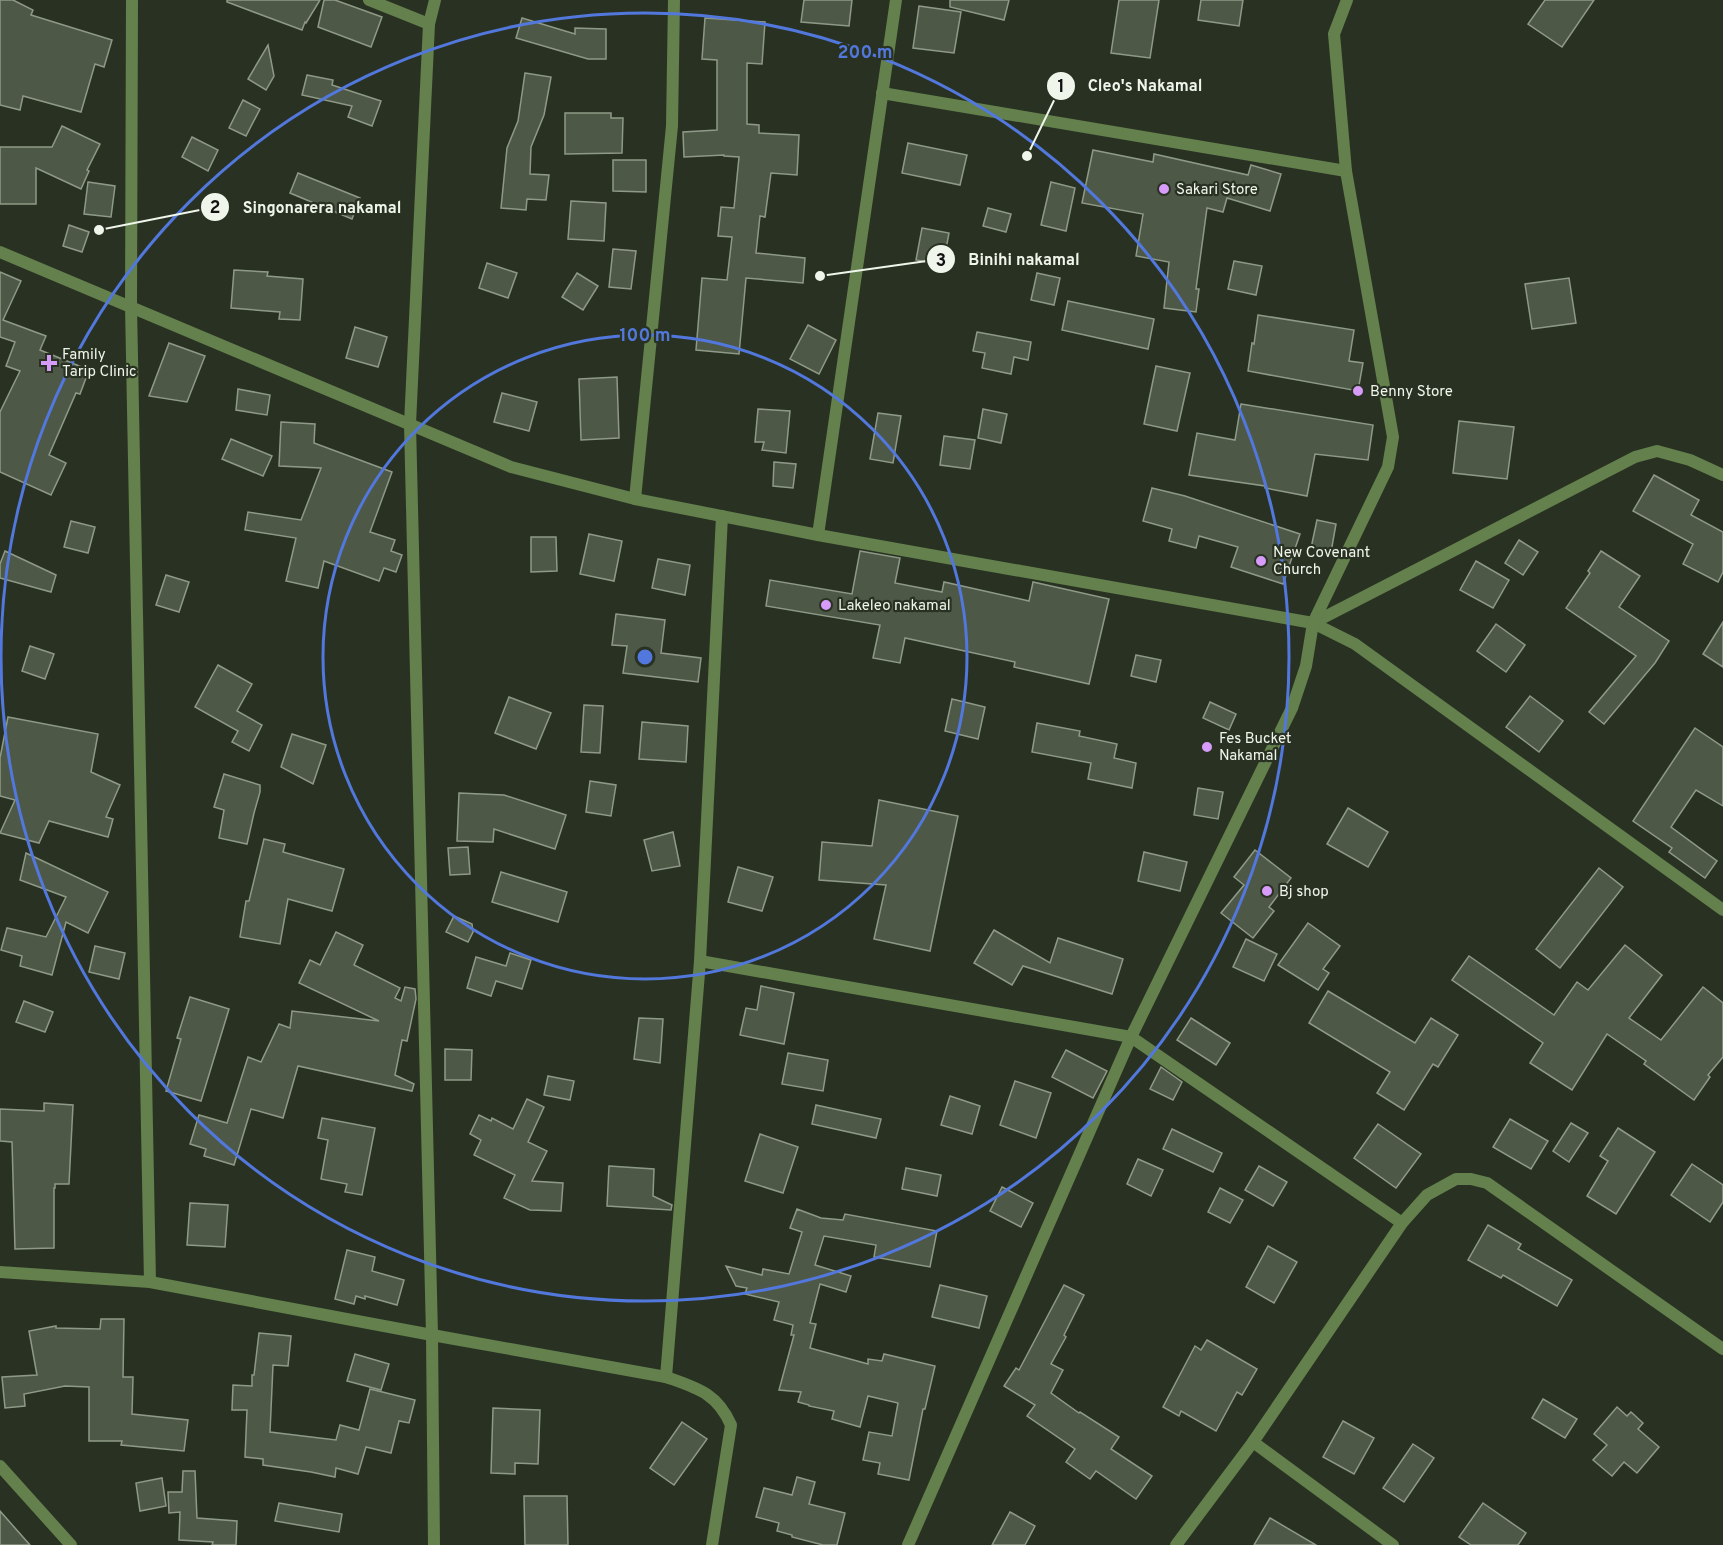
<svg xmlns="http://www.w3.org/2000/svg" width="1723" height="1545" font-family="Overpass,sans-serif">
<rect width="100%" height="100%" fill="#293222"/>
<g fill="#4e5847" stroke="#8e9a87" stroke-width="1.5">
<polygon points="0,0 13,0 33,10 31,15 112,40 104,67 95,64 81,112 23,96 20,110 0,105"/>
<polygon points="227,0 320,0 306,23 305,22 302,30 227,2"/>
<polygon points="324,0 335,0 382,17 371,47 318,27"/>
<polygon points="804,0 852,0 849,26 801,22"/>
<polygon points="950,0 1009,0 1004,20 950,7"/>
<polygon points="1119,0 1159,0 1150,58 1111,53"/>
<polygon points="1201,0 1243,0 1239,26 1198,20"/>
<polygon points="1545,0 1594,0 1562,47 1528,24"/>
<polygon points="919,6 961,12 954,53 913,48"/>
<polygon points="522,18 575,34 575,28 606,29 606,59 588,59 516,38"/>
<polygon points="705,18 765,22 762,64 747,63 747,124 759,125 759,133 799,135 797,175 771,173 765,217 760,216 756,253 805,258 803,283 746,278 739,354 696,350 702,278 727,280 732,237 718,236 721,207 734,208 739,157 724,156 724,155 684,157 683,132 717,130 717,60 702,59"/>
<polygon points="268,45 274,76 266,90 248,79"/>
<polygon points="525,73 551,77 544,115 531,147 530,174 549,175 546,200 527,199 526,210 501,208 507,148 518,121"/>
<polygon points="307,75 333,80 332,85 381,101 372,126 348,117 352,106 302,95"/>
<polygon points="243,100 260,109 246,136 229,128"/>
<polygon points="565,113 611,113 611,118 623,118 622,153 565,154"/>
<polygon points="62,126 100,144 87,170 89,171 81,189 36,168 36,204 0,204 0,147 52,147"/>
<polygon points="192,137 218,150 208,171 182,157"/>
<polygon points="908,143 967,155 960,185 902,173"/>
<polygon points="1093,150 1153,162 1154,154 1248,175 1251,165 1281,174 1270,211 1227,198 1223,212 1207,208 1196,289 1199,289 1196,312 1164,308 1169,262 1136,256 1143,214 1082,203"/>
<polygon points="613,160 646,160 646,192 613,191"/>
<polygon points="298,173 360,198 352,219 290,193"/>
<polygon points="88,182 115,186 111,217 84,214"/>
<polygon points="1051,182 1075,188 1066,231 1041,225"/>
<polygon points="571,201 606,203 604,241 568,239"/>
<polygon points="988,208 1011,214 1006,232 983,226"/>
<polygon points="69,225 89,232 82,252 63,246"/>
<polygon points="922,228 949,233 943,265 916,260"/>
<polygon points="613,249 636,251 631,289 609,287"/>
<polygon points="1234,261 1262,266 1256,295 1228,289"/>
<polygon points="487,263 517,273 508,298 479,288"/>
<polygon points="234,270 268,272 267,276 303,279 300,320 279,319 280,312 231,308"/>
<polygon points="0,272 21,281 3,320 46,336 40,350 89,370 80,394 76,393 49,455 66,463 51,495 0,472 0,412 20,371 6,366 15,342 0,337"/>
<polygon points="577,273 598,286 583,310 562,297"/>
<polygon points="1037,273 1060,278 1054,305 1031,300"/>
<polygon points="1569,278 1576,323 1532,329 1525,284"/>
<polygon points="1068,301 1154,319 1148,349 1062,330"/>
<polygon points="1258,315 1354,330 1349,361 1363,363 1358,391 1248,371 1252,343 1254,344"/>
<polygon points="808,325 836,340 819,374 790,359"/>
<polygon points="355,327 387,337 378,367 346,358"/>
<polygon points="977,332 1031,342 1028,360 1014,357 1011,374 982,368 985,353 973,351"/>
<polygon points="169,343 205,356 187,402 149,396"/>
<polygon points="1156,366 1190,373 1177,431 1144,424"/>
<polygon points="617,377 619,438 581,440 579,379"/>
<polygon points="238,389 270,395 267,415 236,410"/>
<polygon points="502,393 537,402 529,431 494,422"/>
<polygon points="1241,404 1373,425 1368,460 1315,454 1307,496 1265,488 1265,486 1189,475 1197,433 1235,440"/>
<polygon points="758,409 790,411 786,453 762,450 764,442 755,442"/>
<polygon points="983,409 1007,414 1001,443 978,438"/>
<polygon points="878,413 901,416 893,463 870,459"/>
<polygon points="1459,421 1514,427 1507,479 1453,473"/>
<polygon points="281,422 315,424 314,443 392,472 370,532 395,540 391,551 402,555 396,572 384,568 379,581 324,561 318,588 286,581 296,538 245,530 248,512 301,520 321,468 279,466"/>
<polygon points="944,436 975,440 970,469 940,465"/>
<polygon points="231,439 272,456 263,476 222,459"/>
<polygon points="774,462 796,464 793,488 773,486"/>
<polygon points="1654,475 1699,500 1691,515 1723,532 1723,572 1718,582 1683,564 1693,544 1633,511"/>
<polygon points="1152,488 1185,496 1300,534 1283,584 1231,567 1238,547 1199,536 1196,548 1169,541 1172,529 1143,521"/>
<polygon points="1317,520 1336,524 1331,552 1311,548"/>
<polygon points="71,521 95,527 88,553 64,547"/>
<polygon points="589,534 622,541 614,581 580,574"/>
<polygon points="531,537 556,537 557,571 531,572"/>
<polygon points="1519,540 1538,552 1523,575 1505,563"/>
<polygon points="5,551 56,575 51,592 0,578 0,564"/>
<polygon points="860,551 900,558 895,583 942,592 944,582 1029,601 1033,582 1109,599 1089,684 1014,667 1015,662 905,638 900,663 873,658 880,625 766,606 770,580 852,594"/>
<polygon points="1601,551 1640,576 1619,607 1669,641 1655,663 1604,724 1589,712 1636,656 1566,608 1590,573 1588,571"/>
<polygon points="658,559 690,565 685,595 652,588"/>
<polygon points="1476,561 1509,580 1493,608 1460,590"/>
<polygon points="166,575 189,582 179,612 156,605"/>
<polygon points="616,614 665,620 661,653 701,658 698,682 623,673 627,646 612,645"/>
<polygon points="1723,622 1723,667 1703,654"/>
<polygon points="1496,624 1525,645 1506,672 1477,651"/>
<polygon points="30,646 54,654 45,679 22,671"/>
<polygon points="1136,655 1161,660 1156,682 1131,676"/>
<polygon points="218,665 252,684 237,711 262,725 249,751 232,742 238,731 195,707"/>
<polygon points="1530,696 1563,721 1539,752 1506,727"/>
<polygon points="509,697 551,713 536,749 495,733"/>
<polygon points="952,699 985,707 978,739 945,731"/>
<polygon points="1210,702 1236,714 1229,730 1203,718"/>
<polygon points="584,705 603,706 600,753 581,752"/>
<polygon points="8,717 98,734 91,772 120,785 106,817 113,819 108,837 49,821 39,843 0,833 15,800 0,796 0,758"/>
<polygon points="642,722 688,726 686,762 639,759"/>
<polygon points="1037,723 1080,731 1079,736 1117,744 1114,758 1136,763 1132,788 1088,779 1091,763 1032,752"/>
<polygon points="1695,728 1723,747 1723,806 1696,790 1671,827 1717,861 1705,878 1669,852 1672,848 1633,821"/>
<polygon points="292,734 326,745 313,784 281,767"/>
<polygon points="224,774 260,785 260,792 254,813 247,844 219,838 224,810 214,807"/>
<polygon points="590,781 616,785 611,816 586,812"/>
<polygon points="1198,788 1223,792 1218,819 1194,815"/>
<polygon points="459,793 504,795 566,815 555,849 494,829 493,842 457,841"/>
<polygon points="879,800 958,816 930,951 874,939 886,885 819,880 822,842 872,846"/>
<polygon points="1348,808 1388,832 1368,867 1327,844"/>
<polygon points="673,832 680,866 652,871 644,840"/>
<polygon points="264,839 285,844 283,852 344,869 332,911 288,899 280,944 240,937 246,901 249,901"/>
<polygon points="468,847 470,874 450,875 448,848"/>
<polygon points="1255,850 1291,878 1269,907 1274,911 1253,938 1221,913 1244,885 1234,877"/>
<polygon points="1144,852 1187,862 1180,891 1138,881"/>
<polygon points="26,853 108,892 88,933 66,922 52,975 20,966 22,956 1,950 7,928 46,937 66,897 20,880"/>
<polygon points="738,867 773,877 762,911 728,902"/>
<polygon points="1599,868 1623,887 1560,968 1536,949"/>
<polygon points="501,872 567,892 558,922 492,902"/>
<polygon points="454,916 472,924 473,932 468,942 446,932"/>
<polygon points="1308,923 1340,946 1323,969 1329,973 1318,990 1278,965"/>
<polygon points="994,930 1050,963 1058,938 1123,959 1112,994 1023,966 1012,985 974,963"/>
<polygon points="336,932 363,945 354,965 400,988 395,998 401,1001 405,987 415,989 416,999 407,1041 402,1040 395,1075 414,1084 412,1091 298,1066 283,1118 251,1109 234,1165 204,1156 206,1149 190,1144 199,1115 227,1123 248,1057 261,1062 279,1024 290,1028 292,1011 379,1021 299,983 310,960 320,965"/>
<polygon points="1246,939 1277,954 1264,981 1233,967"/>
<polygon points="1625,945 1662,975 1629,1018 1661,1040 1703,987 1723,1003 1723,1057 1708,1075 1710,1077 1694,1100 1644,1064 1646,1061 1607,1034 1572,1090 1530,1063 1543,1043 1452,980 1469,956 1554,1015 1577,982 1588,990"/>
<polygon points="95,946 125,953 119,979 89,972"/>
<polygon points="510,953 531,960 522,989 496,981 491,996 467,988 476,957 506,966"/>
<polygon points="761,986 794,993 784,1044 740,1035 746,1008 757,1010"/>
<polygon points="1328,991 1415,1043 1431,1018 1458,1035 1438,1067 1433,1064 1404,1110 1377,1093 1390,1072 1309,1023"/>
<polygon points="190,997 229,1009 201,1101 166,1091 181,1039 177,1038"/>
<polygon points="24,1001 53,1012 45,1032 16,1022"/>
<polygon points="639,1018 663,1019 660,1063 634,1059"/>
<polygon points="1191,1018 1230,1043 1216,1065 1177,1040"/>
<polygon points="445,1049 472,1050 471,1080 445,1080"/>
<polygon points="1066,1050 1107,1071 1093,1098 1052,1077"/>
<polygon points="788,1053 828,1060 823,1091 782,1084"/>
<polygon points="1161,1067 1182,1082 1173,1100 1150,1089"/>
<polygon points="548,1076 574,1081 570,1100 544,1095"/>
<polygon points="1015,1081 1051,1093 1036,1138 1000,1125"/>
<polygon points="950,1096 980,1106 972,1134 941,1125"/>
<polygon points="527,1099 544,1107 528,1142 547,1151 532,1181 563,1183 561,1211 530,1210 504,1198 515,1175 474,1155 481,1140 470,1134 479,1115 491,1121 492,1118 513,1129"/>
<polygon points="44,1103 73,1105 69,1184 55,1184 55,1188 54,1188 54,1248 15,1249 12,1142 0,1141 0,1109 44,1111"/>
<polygon points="816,1105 881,1119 876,1138 812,1124"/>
<polygon points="322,1118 375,1128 362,1195 345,1192 347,1184 321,1179 328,1140 318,1138"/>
<polygon points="1510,1119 1548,1141 1531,1169 1493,1147"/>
<polygon points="1571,1123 1588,1133 1569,1162 1553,1151"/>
<polygon points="1378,1124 1421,1154 1396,1188 1354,1158"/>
<polygon points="1618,1128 1655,1152 1616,1214 1587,1196 1608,1161 1600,1156"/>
<polygon points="1172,1129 1222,1153 1213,1172 1163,1149"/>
<polygon points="760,1134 798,1147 783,1193 745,1181"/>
<polygon points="1138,1159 1163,1170 1151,1196 1127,1184"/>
<polygon points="1692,1164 1723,1185 1723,1202 1710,1222 1671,1195"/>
<polygon points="609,1166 654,1169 653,1196 672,1205 671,1210 607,1206"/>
<polygon points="1259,1166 1287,1182 1273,1206 1245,1190"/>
<polygon points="906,1168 941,1175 937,1196 902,1189"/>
<polygon points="1002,1187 1033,1203 1021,1227 990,1211"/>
<polygon points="1220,1188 1243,1200 1230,1223 1208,1212"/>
<polygon points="190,1203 228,1205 225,1247 187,1245"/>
<polygon points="797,1209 821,1218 843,1220 845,1214 937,1231 930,1267 874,1257 876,1245 824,1236 815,1265 851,1276 846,1292 820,1284 810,1323 816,1324 810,1348 868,1364 868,1359 882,1361 884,1354 935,1366 925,1409 923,1409 909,1480 878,1474 880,1463 863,1460 869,1432 892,1436 898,1403 868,1396 860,1427 832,1419 834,1411 809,1406 809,1405 798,1402 801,1392 779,1390 794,1335 791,1335 793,1325 774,1320 779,1302 745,1294 747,1288 736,1286 726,1266 762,1275 763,1269 789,1274 802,1232 790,1228"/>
<polygon points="1488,1225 1521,1244 1518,1249 1572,1280 1557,1306 1503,1275 1501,1278 1468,1260"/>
<polygon points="1268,1246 1297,1262 1274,1303 1246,1287"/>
<polygon points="347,1250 375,1257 372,1271 404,1280 397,1305 365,1296 365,1299 356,1296 354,1304 335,1299"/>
<polygon points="940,1285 987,1296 979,1328 932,1317"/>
<polygon points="1064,1285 1084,1295 1064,1335 1066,1337 1051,1364 1063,1370 1051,1393 1079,1413 1080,1412 1119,1437 1111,1449 1152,1476 1136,1499 1096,1471 1090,1479 1066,1462 1075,1449 1027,1416 1035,1405 1004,1386 1016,1368 1019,1370"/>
<polygon points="101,1319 124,1319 123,1377 133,1377 132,1414 188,1420 184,1451 121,1445 122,1441 89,1441 89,1387 65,1386 24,1394 25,1406 5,1408 2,1377 37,1375 29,1331 56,1326 56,1328 100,1329"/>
<polygon points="259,1333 291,1336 288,1366 273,1365 270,1432 336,1440 340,1425 359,1430 370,1389 415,1400 409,1423 399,1421 391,1453 366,1447 358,1474 336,1468 335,1477 311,1472 263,1465 263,1459 245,1457 247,1410 232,1410 233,1385 252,1386 252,1375 254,1375"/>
<polygon points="1207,1340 1257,1369 1242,1395 1237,1392 1216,1431 1181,1411 1179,1416 1163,1407 1195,1346 1201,1350"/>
<polygon points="355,1354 389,1364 381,1390 347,1381"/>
<polygon points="1543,1399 1577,1419 1565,1438 1532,1418"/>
<polygon points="1617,1407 1627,1416 1631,1412 1643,1423 1638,1429 1659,1447 1637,1473 1624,1462 1612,1476 1593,1460 1607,1445 1594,1434"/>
<polygon points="493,1408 540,1410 538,1464 515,1463 515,1474 491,1473"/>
<polygon points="1343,1421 1374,1438 1354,1474 1323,1457"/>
<polygon points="682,1422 707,1439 674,1485 650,1468"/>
<polygon points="1413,1444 1434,1458 1404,1502 1383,1488"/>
<polygon points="183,1471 195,1471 197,1518 237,1521 236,1545 212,1545 213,1542 179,1540 180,1512 169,1513 168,1492 182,1492"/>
<polygon points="797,1477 815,1482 809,1504 845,1513 837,1545 823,1545 792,1537 792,1535 777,1531 779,1523 756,1517 764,1488 792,1495"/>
<polygon points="162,1478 166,1506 140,1511 136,1483"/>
<polygon points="524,1496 567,1496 568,1545 525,1545"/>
<polygon points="279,1503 342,1514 339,1532 275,1521"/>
<polygon points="1483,1503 1526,1533 1518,1545 1471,1545 1459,1537"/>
<polygon points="0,1511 30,1545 0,1545"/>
<polygon points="1010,1512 1035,1526 1025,1545 992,1545"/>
<polygon points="1270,1518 1316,1545 1254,1545"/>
</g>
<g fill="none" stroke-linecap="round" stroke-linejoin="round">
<g stroke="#63804d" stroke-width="12">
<polyline points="132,0 131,306 150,1282"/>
<polyline points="369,0 429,24"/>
<polyline points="882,93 1346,171"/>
<polyline points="0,252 511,467 635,499 818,535 1313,623 1355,644 1723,910"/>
<polyline points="635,499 672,126 674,0"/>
<polyline points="818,535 896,0"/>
<polyline points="1313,623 1635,457 1657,451 1690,460 1723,475"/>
<polyline points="700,961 1131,1037 1402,1223"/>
<path d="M0,1272L150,1282L432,1335L666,1377C697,1388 717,1393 731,1425L712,1545"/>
<polyline points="666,1377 700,961 722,516"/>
<polyline points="1253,1442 1393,1545"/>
<polyline points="0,1466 71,1545"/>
<polyline points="434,1545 432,1335 410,424 429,24 435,0"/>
<polyline points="908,1545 1131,1037 1292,708 1306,666 1313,623 1388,467 1393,437 1346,171 1334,34 1347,0"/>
<polyline points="1176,1545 1253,1442 1402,1223 1427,1195 1456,1179 1471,1179 1487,1183 1723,1349"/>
</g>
</g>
<g fill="none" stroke="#5278dd" stroke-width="3">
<circle cx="645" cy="657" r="322"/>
<circle cx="645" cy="657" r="644"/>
</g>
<g fill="#d79bf9" stroke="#293222" stroke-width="2">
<circle cx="1164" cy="189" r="6"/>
<path d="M46 354h6v6h6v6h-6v6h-6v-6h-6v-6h6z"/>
<circle cx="1358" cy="391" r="6"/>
<circle cx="1261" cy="561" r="6"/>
<circle cx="826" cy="605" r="6"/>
<circle cx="1207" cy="747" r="6"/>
<circle cx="1267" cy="891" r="6"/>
</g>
<g text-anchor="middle" stroke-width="4.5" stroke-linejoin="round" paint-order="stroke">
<g font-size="15" fill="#eff5eb" stroke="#293222" text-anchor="start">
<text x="1176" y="194">Sakari Store</text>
<text x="62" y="359">Family<tspan x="62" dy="17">Tarip Clinic</tspan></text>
<text x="1370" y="396">Benny Store</text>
<text x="1273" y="557">New Covenant<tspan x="1273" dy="17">Church</tspan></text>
<text x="838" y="610">Lakeleo nakamal</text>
<text x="1219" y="743">Fes Bucket<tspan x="1219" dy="17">Nakamal</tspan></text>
<text x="1279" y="896">Bj shop</text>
</g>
</g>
<circle cx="645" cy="657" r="9" fill="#5278dd" stroke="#293222" stroke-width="3"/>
<g font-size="18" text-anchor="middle" font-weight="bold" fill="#5278dd" stroke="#293222" stroke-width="4.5" stroke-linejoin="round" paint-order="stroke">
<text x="865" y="58">200 m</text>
<text x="645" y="341">100 m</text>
</g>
<path fill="none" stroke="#eff5eb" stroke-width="2" d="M1027 156L1061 86M99 230L215 207M820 276L941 259"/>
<g fill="#eff5eb" stroke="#293222" stroke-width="2">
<circle cx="1027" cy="156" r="6"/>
<circle cx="99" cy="230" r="6"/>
<circle cx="820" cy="276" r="6"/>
<circle cx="1061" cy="86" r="15"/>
<circle cx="215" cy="207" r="15"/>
<circle cx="941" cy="259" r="15"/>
</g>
<g font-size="18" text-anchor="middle" font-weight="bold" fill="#111">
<text x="1061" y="92">1</text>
<text x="215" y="213">2</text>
<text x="941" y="266">3</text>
</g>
<g font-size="16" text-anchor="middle" font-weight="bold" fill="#eff5eb" stroke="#293222" stroke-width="4.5" stroke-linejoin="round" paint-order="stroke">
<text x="1145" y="91">Cleo's Nakamal</text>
<text x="322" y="213">Singonarera nakamal</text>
<text x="1024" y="265">Binihi nakamal</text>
</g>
</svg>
